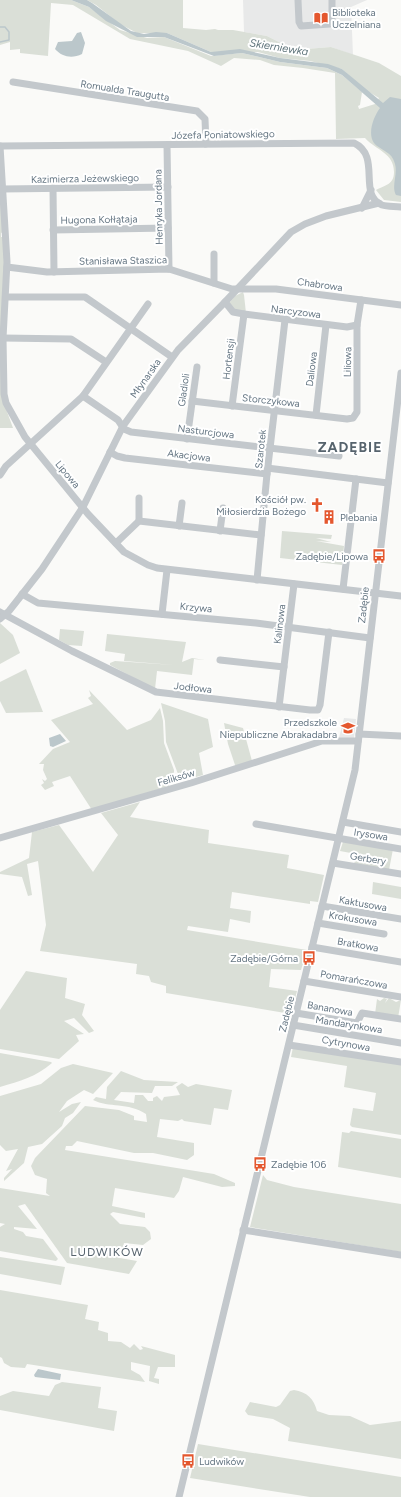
<svg xmlns="http://www.w3.org/2000/svg" width="401" height="1497" font-family="Figtree,sans-serif">
<rect width="100%" height="100%" fill="#fafaf8"/>
<g fill="#e8e9e9">
<polygon points="243,0 367,0 351,7 353,55 331,47 306,49 287,46 267,36 244,32"/>
<polygon points="344,718 356,719 354,738 339,738"/>
</g>
<g fill="#dadfd7">
<path d="M0,0H71L89,7L120,30L147,38L164,37L211,56L242,53L280,62L327,68L342,75L362,92L360,105L358,106L359,109L375,104L379,98L364,89L342,69L310,61L280,58L258,52H211L167,33H137L120,24L96,5L87,0H183V28L206,30L215,29L218,30H233L267,36L287,46L306,49L331,47L379,63L401,76V202L384,200L376,190C386,185 394,184 394,172C394,153 376,150 365,138L336,139L335,73L303,68L274,65L260,60L234,58L221,66L188,51L130,39L73,5L51,3L48,56L20,53V49L10,50V42L0,45Z"/>
<polygon points="0,187 3,232 1,233 1,237 3,237 5,262 2,398 13,428 0,428"/>
<polygon points="243,292 244,295 246,313 235,311 229,303 235,296"/>
<polygon points="282,531 332,535 331,539 316,538 331,542 316,541 344,546 342,565 280,558"/>
<polygon points="0,623 13,635 20,653 0,664"/>
<polygon points="60,629 84,631 82,646 68,645 59,640"/>
<polygon points="107,634 186,642 182,662 192,658 205,660 194,659 192,675 157,671 155,689 110,665 110,663 115,661 174,665 124,661 125,654 105,651"/>
<polygon points="26,669 43,712 6,713 0,701 0,682"/>
<polygon points="89,690 127,730 151,720 160,708 163,721 164,743 174,770 174,780 168,779 169,786 92,810 70,776 52,782 54,786 45,790 41,785 44,783 42,779 45,781 47,779 43,770 44,764 39,764 53,749 70,742 51,720 93,704 88,698 91,696"/>
<polygon points="161,703 208,719 213,747 199,753 203,775 189,779 178,774 166,742 165,721"/>
<polygon points="224,723 243,728 252,761 237,766 235,765 228,744"/>
<polygon points="140,802 130,817 209,830 208,843 289,855 287,868 324,875 318,902 310,901 310,904 232,892 230,908 251,911 250,923 230,919 228,932 188,926 187,930 307,950 301,970 271,969 269,987 297,991 291,1014 166,993 166,986 151,982 149,976 136,974 137,964 40,951 46,925 38,861 27,864 32,895 28,896 22,877 0,874 0,872 29,858 32,832 59,825 93,872 118,835 101,813"/>
<polygon points="343,842 393,849 389,870 354,865 356,854 340,851"/>
<polygon points="373,882 401,887 401,899 372,894"/>
<polygon points="26,971 67,978 65,998 85,1004 82,1015 94,1031 89,1033 74,1018 64,1021 84,1034 76,1035 79,1041 59,1059 0,1049 0,1010"/>
<polygon points="384,998 387,999 385,1003 389,998 396,1002 401,1000 398,1018 375,1014 377,999 380,1001"/>
<polygon points="293,1047 401,1063 401,1135 352,1127 350,1125 353,1108 373,1111 376,1093 344,1087 347,1066 291,1057"/>
<path d="M0,1053L51,1062L52,1063C36,1077 20,1081 0,1087Z"/>
<polygon points="73,1064 113,1073 93,1094 84,1090 67,1101 59,1112 72,1104 81,1102 73,1113 65,1118 62,1126 42,1144 28,1147 24,1163 4,1181 4,1178 12,1169 6,1171 18,1149 6,1151 0,1145 0,1096 41,1084 61,1068"/>
<path d="M121,1071L144,1080L178,1082L172,1086H155L152,1093L121,1092L114,1100L134,1103L135,1095H143L148,1101H153V1098L157,1096L162,1101L164,1097L180,1095L176,1087L182,1083L188,1087L196,1084L232,1090L228,1110L214,1108L211,1125L184,1121L182,1119L178,1121L160,1119L157,1137L194,1143V1155L187,1160L153,1153H134L77,1141L72,1146H66L65,1150L214,1174L235,1183V1186L222,1187L183,1177L179,1191L174,1198L115,1188L112,1206L145,1213V1218L113,1212L110,1214L120,1224L145,1227L150,1232L151,1239L143,1245L124,1243L120,1258L137,1261L129,1274L67,1263L25,1204L18,1206L37,1229L14,1227V1229L23,1232L26,1236L43,1239L58,1259L56,1261L0,1251V1227L5,1224L0,1223V1188L50,1196L46,1193L47,1179L35,1175L31,1166L35,1158L85,1106L119,1110L134,1116V1120L147,1122L146,1114C128,1102 109,1108 93,1100L96,1097L106,1099L107,1087Z"/>
<polygon points="351,1131 401,1139 401,1178 338,1167 342,1132 349,1133"/>
<polygon points="263,1175 267,1180 294,1187 401,1204 401,1252 250,1227"/>
<polygon points="0,1257 65,1267 61,1285 0,1274"/>
<polygon points="0,1290 88,1305 85,1319 99,1322 98,1330 108,1333 108,1341 121,1342 130,1348 134,1344 140,1350 143,1349 141,1346 175,1355 175,1367 158,1367 154,1378 159,1379 159,1384 149,1381 150,1366 131,1362 131,1370 140,1375 145,1382 27,1364 25,1368 11,1367 4,1363 2,1358 0,1357"/>
<polygon points="62,1382 101,1387 98,1408 117,1411 114,1431 0,1410 0,1396 13,1391 49,1396 55,1385"/>
<path d="M294,1390C307,1392 314,1399 317,1411L329,1415L350,1416L370,1425L401,1421V1459L288,1441L290,1428L273,1419L248,1415L245,1411L250,1402L276,1407L280,1405L290,1391Z"/>
<polygon points="198,1444 401,1477 401,1497 310,1497 190,1478"/>
</g>
<g fill="#bbc7cb">
<path d="M71,0H87L92,3L131,31L144,34L156,32L167,33L211,52L240,49L280,58L328,64L342,69L383,103L390,97L401,99V196L396,195C391,187 398,174 395,164C392,151 381,151 374,143C367,133 374,116 380,108L342,75L327,68L280,62L242,53L214,56L164,37H137L106,21L89,7Z"/>
<path d="M81,32L85,43L82,54C72,59 62,57 55,49L58,42L72,41L77,33Z"/>
<polygon points="60,734 66,741 53,747 50,746 49,738"/>
<polygon points="38,1369 61,1374 60,1380 35,1377 34,1375"/>
</g>
<g fill="none" stroke-linecap="round" stroke-linejoin="round">
<polyline stroke="#bbc7cb" stroke-width="1.5" points="0,27 5,27 9,32 9,40 0,42"/>
<g stroke="#c3c8cc" stroke-width="7">
<polyline points="298,0 299,22 301,26 330,24 332,20 332,0"/>
<polyline points="13,82 197,111 205,119 206,144"/>
<polyline points="167,145 169,269"/>
<polyline points="0,146 7,262 3,338 4,394 6,403 25,437 88,514 124,552 148,565 157,568 401,596"/>
<path d="M0,146L354,143C382,156 357,195 382,205C388,207 395,206 401,207"/>
<polyline points="53,188 54,272"/>
<polyline points="2,189 168,187"/>
<polyline points="362,208 371,190"/>
<polyline points="53,230 168,228"/>
<polyline points="214,254 214,283"/>
<polyline points="7,267 47,272 169,269 232,289 276,289 401,305"/>
<polyline points="6,297 85,297 172,357"/>
<polyline points="225,302 233,312 244,314 347,327 357,325"/>
<polyline points="3,338 71,339 106,362"/>
<polyline points="83,396 118,420 124,429 131,432 339,456"/>
<polyline points="192,401 347,419 353,418 357,412 357,325 361,300"/>
<polyline points="232,406 244,314"/>
<polyline points="316,415 326,325"/>
<polyline points="187,439 197,367"/>
<polyline points="110,452 117,456 125,458 267,474"/>
<polyline points="267,468 388,483"/>
<polyline points="0,475 6,466 83,396 148,304"/>
<polyline points="139,498 139,521"/>
<polyline points="179,526 182,503"/>
<polyline points="220,531 223,508"/>
<polyline points="116,543 139,521 261,535"/>
<polyline points="257,580 267,474 285,320"/>
<polyline points="343,589 356,479"/>
<polyline points="22,594 38,603 256,623 370,638"/>
<polyline points="0,612 72,651 156,692 310,710 318,710 320,705 329,632"/>
<polyline points="162,614 167,570"/>
<polyline points="0,619 9,611 42,569 83,507 123,426 178,350 225,302 291,232 305,224 326,216 379,203"/>
<polyline points="220,660 284,667"/>
<polyline points="279,707 294,584"/>
<polyline points="359,734 401,736"/>
<polyline points="343,822 401,832"/>
<polyline points="256,824 401,849"/>
<polyline points="0,838 191,783 322,741 358,741"/>
<polyline points="333,863 401,874"/>
<polyline points="322,906 401,919"/>
<polyline points="318,923 384,934"/>
<polyline points="312,947 401,962"/>
<polyline points="304,981 401,997"/>
<polyline points="296,1013 357,1023 362,1013 401,1019"/>
<polyline points="293,1025 401,1043"/>
<polyline points="289,1045 401,1062"/>
<polyline points="243,1230 401,1255"/>
<polyline points="179,1497 355,770 401,373"/>
</g>
</g>
<defs>
<symbol id="library-bare" viewBox="-9 -9 18 18"><path d="M-6-4Q-3-5.5-.7-3.5V5Q-3 3-6 4ZM6-4Q3-5.5 .7-3.5V5Q3 3 6 4Z" fill="#e4572e" stroke="#fff" stroke-width="2.5" paint-order="stroke"/></symbol>
<symbol id="church-bare" viewBox="-9 -9 18 18"><path d="M-1.2-6h2.4v3.5h3.3v2.4h-3.3V6h-2.4V-.1h-3.3v-2.4h3.3Z" fill="#e4572e" stroke="#fff" stroke-width="2.5" paint-order="stroke"/></symbol>
<symbol id="building-bare" viewBox="-9 -9 18 18"><path d="M-4-6H4V6H1V3H-1V6H-4ZM-2.5-4.3h1.7v1.8h-1.7ZM.8-4.3h1.7v1.8H.8ZM-2.5-1h1.7V.8h-1.7ZM.8-1h1.7V.8H.8Z" fill="#e4572e" stroke="#fff" stroke-width="2.5" paint-order="stroke"/></symbol>
<symbol id="bus-bare" viewBox="-9 -9 18 18"><path d="M-5-6H5V4H4V6H2V4H-2V6H-4V4H-5ZM-3.5-4V0h7V-4ZM-3.5 1.2v1.5H-2V1.2ZM2 1.2v1.5H3.5V1.2Z" fill="#e4572e" stroke="#fff" stroke-width="2.5" paint-order="stroke"/></symbol>
<symbol id="school-bare" viewBox="-9 -9 18 18"><path d="M0-5L7-2L0 1L-7-2ZM-4 1L0 2.5L4 1V4Q0 6-4 4Z" fill="#e4572e" stroke="#fff" stroke-width="2.5" paint-order="stroke"/></symbol>
</defs>
<g fill-rule="evenodd">
<use href="#library-bare" x="311" y="8" width="20" height="20"/>
<use href="#church-bare" x="307" y="495" width="20" height="20"/>
<use href="#building-bare" x="319" y="507" width="20" height="20"/>
<use href="#bus-bare" x="369" y="546" width="20" height="20"/>
<use href="#school-bare" x="338" y="718" width="20" height="20"/>
<use href="#bus-bare" x="299" y="948" width="20" height="20"/>
<use href="#bus-bare" x="250" y="1154" width="20" height="20"/>
<use href="#bus-bare" x="178" y="1451" width="20" height="20"/>
</g>
<g text-anchor="middle" stroke-width="4" stroke-linejoin="round" paint-order="stroke">
<g font-size="10" fill="#657683" stroke="#fff" text-anchor="start">
<text x="332" y="16">Biblioteka<tspan x="332" dy="12">Uczelniana</tspan></text>
<text x="306" y="503" text-anchor="end">Kościół pw.<tspan x="306" dy="12">Miłosierdzia Bożego</tspan></text>
<text x="340" y="521">Plebania</text>
<text x="368" y="560" text-anchor="end">Zadębie/Lipowa</text>
<text x="337" y="726" text-anchor="end">Przedszkole<tspan x="337" dy="12">Niepubliczne Abrakadabra</tspan></text>
<text x="298" y="962" text-anchor="end">Zadębie/Górna</text>
<text x="271" y="1168">Zadębie 106</text>
<text x="199" y="1465">Ludwików</text>
</g>
<g font-size="10" fill="#657683" stroke="#fff">
<text transform="translate(125 90) rotate(9)" y="4">Romualda Traugutta</text>
<text transform="translate(223 134) rotate(-1)" y="4">Józefa Poniatowskiego</text>
<text transform="translate(85 178) rotate(-1)" y="4">Kazimierza Jeżewskiego</text>
<text transform="translate(158 207) rotate(-91)" y="4">Henryka Jordana</text>
<text transform="translate(99 219) rotate(-1)" y="4">Hugona Kołłątaja</text>
<text transform="translate(123 260) rotate(-1)" y="4">Stanisława Staszica</text>
<text transform="translate(320 284) rotate(8)" y="4">Chabrowa</text>
<text transform="translate(296 311) rotate(7)" y="4">Narcyzowa</text>
<text transform="translate(228 359) rotate(-83)" y="4">Hortensji</text>
<text transform="translate(347 362) rotate(-89)" y="4">Liliowa</text>
<text transform="translate(311 369) rotate(-83)" y="4">Daliowa</text>
<text transform="translate(145 378) rotate(-55)" y="4">Młynarska</text>
<text transform="translate(183 390) rotate(-82)" y="4">Gladioli</text>
<text transform="translate(271 400) rotate(6)" y="4">Storczykowa</text>
<text transform="translate(206 431) rotate(7)" y="4">Nasturcjowa</text>
<text transform="translate(260 449) rotate(-84)" y="4">Szarotek</text>
<text transform="translate(189 455) rotate(7)" y="4">Akacjowa</text>
<text transform="translate(68 474) rotate(50)" y="4">Lipowa</text>
<text transform="translate(363 605) rotate(-84)" y="4">Zadębie</text>
<text transform="translate(196 607) rotate(5)" y="4">Krzywa</text>
<text transform="translate(279 624) rotate(-83)" y="4">Kalinowa</text>
<text transform="translate(193 687) rotate(6)" y="4">Jodłowa</text>
<text transform="translate(176 777) rotate(-16)" y="4">Feliksów</text>
<text transform="translate(371 834) rotate(9)" y="4">Irysowa</text>
<text transform="translate(368 858) rotate(9)" y="4">Gerbery</text>
<text transform="translate(363 903) rotate(10)" y="4">Kaktusowa</text>
<text transform="translate(353 918) rotate(9)" y="4">Krokusowa</text>
<text transform="translate(358 944) rotate(10)" y="4">Bratkowa</text>
<text transform="translate(354 979) rotate(10)" y="4">Pomarańczowa</text>
<text transform="translate(330 1008) rotate(10)" y="4">Bananowa</text>
<text transform="translate(286 1014) rotate(-76)" y="4">Zadębie</text>
<text transform="translate(349 1024) rotate(9)" y="4">Mandarynkowa</text>
<text transform="translate(346 1043) rotate(10)" y="4">Cytrynowa</text>
</g>
<g font-size="11" font-style="italic" fill="#60757c" stroke="#fff">
<text transform="translate(279 47) rotate(9)" y="4">Skierniewka</text>
</g>
<g font-size="12" letter-spacing="1" fill="#57646e" stroke="#fff">
<text x="107" y="1256">LUDWIKÓW</text>
</g>
<g font-size="14" font-weight="bold" letter-spacing="1" fill="#57646e" stroke="#fff">
<text x="350" y="452">ZADĘBIE</text>
</g>
</g>
</svg>
